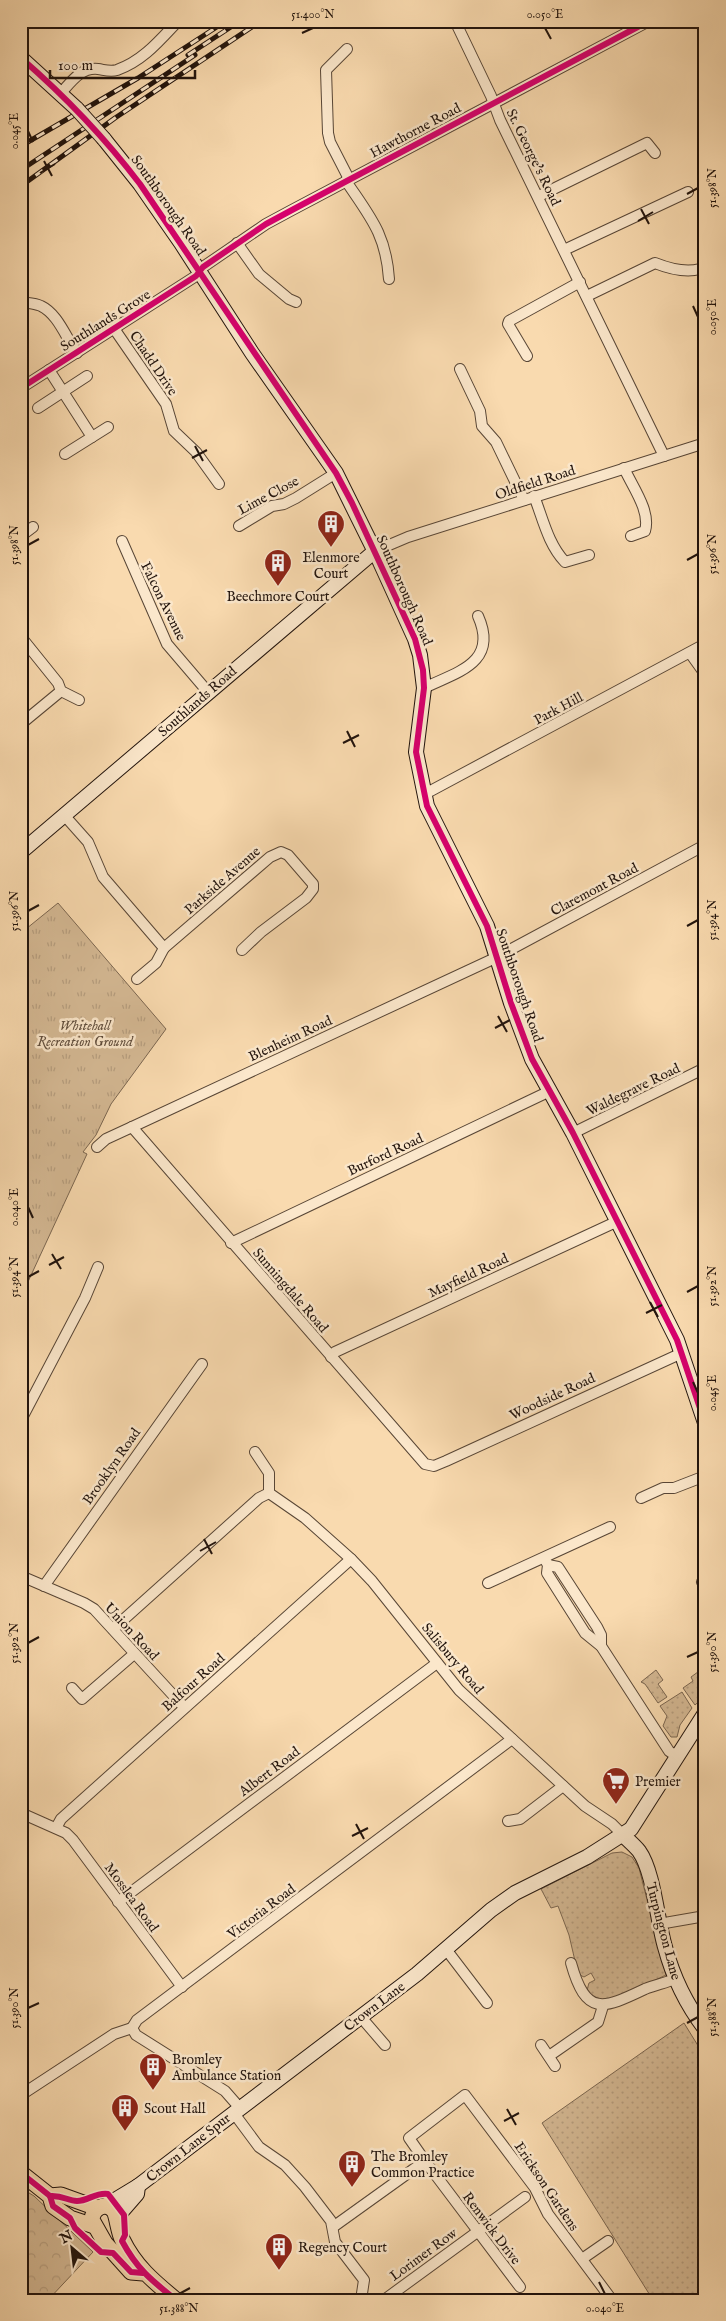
<svg xmlns="http://www.w3.org/2000/svg" width="726" height="2321" font-family="'IM FELL English',serif">
<defs>
<pattern id="grass-dots" width="8" height="8" patternUnits="userSpaceOnUse" patternTransform="scale(1.25)"><rect width="8" height="8" fill="#d4b893"/><path d="M2 2h.1M6 6h.1" fill="none" stroke="#b69d7e" stroke-width="1.8" stroke-linecap="round"/></pattern>
<pattern id="forest-crowns" width="20" height="18" patternUnits="userSpaceOnUse" patternTransform="scale(1.25)"><rect width="20" height="18" fill="#d4b893"/><path d="M2 6a3 3 0 1 1 6 0M12 15a3 3 0 1 1 6 0" fill="none" stroke="#b69d7e"/></pattern>
<pattern id="park-tufts" width="24" height="20" patternUnits="userSpaceOnUse" patternTransform="scale(1.25)"><rect width="24" height="20" fill="#d4b893"/><path d="M3 7l-1-3M5 7V3M7 7l1-3M15 17l-1-3M17 17v-4M19 17l1-3" fill="none" stroke="#b69d7e"/></pattern>
</defs>
<rect width="100%" height="100%" fill="#f9daaf"/>
<filter id="stains"><feTurbulence type="fractalNoise" baseFrequency=".004" numOctaves="4"/><feColorMatrix values="0 0 0 0 .2 0 0 0 0 .09 0 0 0 0 .02 0 0 0 .5 -.17"/></filter>
<radialGradient id="worn" r=".72"><stop offset=".6" stop-color="#630" stop-opacity="0"/><stop offset="1" stop-color="#630" stop-opacity=".3"/></radialGradient>
<g fill="url(#grass-dots)" stroke="#7b6650">
<polygon points="702,1669 705,1674 705,1696 695,1705 683,1688 693,1681 691,1677"/>
<polygon points="656,1670 663,1680 658,1684 667,1697 658,1703 645,1684 641,1682"/>
<polygon points="682,1692 692,1708 680,1725 677,1737 671,1737 663,1726 667,1716 660,1706"/>
<polygon points="622,1852 632,1857 639,1868 666,1975 615,1999 605,2001 590,1996 587,1990 589,1983 595,1980 591,1973 584,1977 578,1974 569,1935 558,1906 551,1908 541,1889 612,1853"/>
<polygon points="684,2023 705,2057 705,2300 653,2300 542,2123"/>
</g>
<polygon fill="url(#forest-crowns)" stroke="#7b6650" points="21,2188 34,2196 93,2252 48,2300 21,2300"/>
<polygon fill="url(#park-tufts)" stroke="#7b6650" points="58,903 166,1029 111,1104 96,1135 83,1152 87,1154 21,1297 21,933"/>
<g fill="none" stroke-linecap="round" stroke-linejoin="round">
<defs>
<g id="street">
<polyline points="455,21 491,96 500,120 664,456"/>
<polyline points="347,49 326,70 328,133 330,142 349,179"/>
<path d="M61,93C71,82 81,67 98,69C105,70 110,72 117,70C143,61 160,40 178,21"/>
<path d="M346,181C370,217 386,234 389,279"/>
<polyline points="539,196 647,143 655,153"/>
<polyline points="237,243 259,274 289,299 296,302"/>
<polyline points="564,250 688,192"/>
<path d="M587,296L655,263C670,269 685,273 700,269"/>
<path d="M21,302C27,303 35,303 41,306C58,314 66,338 77,353"/>
<polyline points="115,330 166,404 174,431 196,452 219,484"/>
<polyline points="527,356 508,324 509,321 580,282"/>
<polyline points="460,369 480,411 482,426 496,442 524,500"/>
<polyline points="49,370 92,437"/>
<polyline points="21,388 196,276 203,267 266,224 292,210 649,21"/>
<polyline points="38,408 87,376"/>
<polyline points="65,454 108,427"/>
<path d="M624,468C632,486 651,511 645,531L631,536"/>
<path d="M534,496C543,519 548,544 565,562L589,555"/>
<polyline points="239,526 272,506 284,504 296,498 336,473"/>
<polyline points="21,536 33,527"/>
<polyline points="122,541 167,644 208,692"/>
<polyline points="375,551 408,537 705,443"/>
<polyline points="21,637 58,683 61,691 79,700"/>
<polyline points="690,653 705,674"/>
<path d="M424,688C457,672 499,663 478,616"/>
<polyline points="21,724 61,691"/>
<polyline points="423,795 705,644"/>
<polyline points="64,815 88,842 103,877 164,948 270,857 281,852 288,855 313,884 313,889 306,898 261,932 242,950"/>
<polyline points="137,979 156,963 164,948"/>
<polyline points="132,1127 425,1464 434,1466 446,1461 682,1353"/>
<polyline points="573,1133 705,1068"/>
<polyline points="97,1147 106,1139 132,1127 491,960 705,845"/>
<polyline points="231,1243 550,1091"/>
<polyline points="331,1357 335,1352 618,1221"/>
<polyline points="692,1384 705,1380"/>
<polyline points="21,1420 85,1298 98,1267"/>
<polyline points="255,1452 269,1473 269,1493"/>
<polyline points="269,1493 305,1518 351,1559 372,1581 459,1690 585,1806 612,1824 623,1835"/>
<polyline points="641,1498 663,1488 674,1488 705,1476"/>
<polyline points="544,1558 548,1565 547,1573 585,1633 601,1646 669,1751 676,1756"/>
<polyline points="548,1565 558,1567 597,1627 601,1635 601,1646"/>
<polyline points="21,1576 84,1603 94,1609 184,1707"/>
<polyline points="702,1582 705,1581"/>
<polyline points="488,1583 610,1527"/>
<polyline points="44,1586 202,1364"/>
<polyline points="113,1629 259,1498 269,1493"/>
<polyline points="72,1688 82,1699 134,1654"/>
<polyline points="21,1813 66,1833 73,1840 182,1987"/>
<polyline points="508,1821 520,1819 563,1786"/>
<polyline points="56,1828 61,1819 351,1559"/>
<polyline points="118,1902 437,1663"/>
<polyline points="659,1924 705,1916"/>
<polyline points="445,1948 487,2003"/>
<path d="M571,1963C586,2017 603,2009 645,1989C655,1985 665,1983 675,1979"/>
<polyline points="360,2016 385,2045"/>
<polyline points="132,2028 137,2020 512,1739"/>
<polyline points="132,2028 136,2035 225,2091 239,2107"/>
<polyline points="541,2045 555,2066"/>
<polyline points="549,2056 598,2022 603,2006"/>
<polyline points="21,2095 114,2034 132,2028"/>
<polyline points="233,2112 259,2147 285,2165 305,2187 331,2221 335,2242 364,2280 361,2300"/>
<polyline points="333,2227 425,2161"/>
<polyline points="582,2259 608,2241"/>
<polyline points="520,2287 425,2161 409,2138 465,2095 535,2188 548,2214 612,2300"/>
<polyline points="384,2300 525,2197"/>
</g>
<g id="secondary">
<polyline points="21,58 77,109"/>
<polyline points="104,139 140,184 181,243 252,353 336,473 380,562 415,639 420,655 424,688 416,752 427,806 487,926 511,1003 532,1059 573,1133 677,1340 705,1423"/>
<polyline points="21,852 375,551"/>
<path d="M623,1835C628,1840 635,1846 639,1851C654,1872 657,1920 665,1947C673,1977 686,2004 705,2029"/>
<polyline points="105,2206 138,2186 417,1974 491,1910 515,1893 587,1857 631,1829 705,1713"/>
<polyline points="117,2217 137,2194 138,2186"/>
</g>
<g id="primary">
<polyline points="21,2173 50,2196 53,2206 70,2218 94,2226"/>
<polyline points="50,2196 61,2195 97,2208"/>
<path d="M143,2273L131,2272L105,2243L92,2220C92,2209 105,2201 113,2210C117,2214 118,2231 122,2239C135,2266 153,2281 176,2300"/>
</g>
</defs>
<use href="#street" stroke="#584636" stroke-width="12"/>
<use href="#secondary" stroke="#22140d" stroke-width="16"/>
<use href="#primary" stroke="#22140d" stroke-width="17"/>
<use href="#street" stroke="#fbe7cb" stroke-width="10"/>
<use href="#secondary" stroke="#fbe7cb" stroke-width="14"/>
<use href="#primary" stroke="#f9daaf" stroke-width="15"/>
<defs>
<g id="rail">
<polyline points="188,55 240,21"/>
<polyline points="21,146 138,78 226,21"/>
<polyline points="21,170 195,55"/>
<polyline points="21,186 115,118 261,21"/>
</g>
</defs>
<use href="#rail" stroke="#22140d" stroke-width="5"/>
<use href="#rail" stroke="#fbe7cb" stroke-width="3" stroke-dasharray="9" stroke-linecap="butt"/>
<defs>
<polyline id="secondary-bridge" points="77,109 104,139"/>
</defs>
<use href="#secondary-bridge" stroke="#22140d" stroke-width="16" stroke-linecap="butt"/>
<use href="#secondary-bridge" stroke="#fbe7cb" stroke-width="14"/>
<defs>
<g id="cycleway">
<path d="M21,58C66,97 105,138 140,184L336,473L352,503L415,639L423,670L424,688L416,752L427,806L487,926L511,1003L532,1059L573,1133L677,1340L705,1423"/>
<polyline points="21,388 196,276 203,267 266,224 292,210 649,21"/>
<polyline points="21,2173 50,2196 53,2206 70,2218 75,2228 101,2252 113,2253 131,2272 143,2273"/>
<path d="M50,2196C63,2195 68,2201 77,2201C88,2201 96,2192 108,2194L124,2215L125,2235L122,2241C137,2269 151,2280 176,2300"/>
</g>
</defs>
<use href="#cycleway" stroke="#fbe7cb" stroke-width="9"/>
<use href="#cycleway" stroke="#d6006c" stroke-width="6"/>
</g>
<path fill="none" stroke="#22140d" stroke-width="2" d="M545,28L551,39M302,33L313,28M28,131L33,142M44,161L52,176M40,173L55,164M687,194L698,188M641,209L649,224M638,221L653,212M693,306L698,317M195,446L203,461M192,458L207,450M28,545L39,539M687,560L698,554M347,731L355,747M343,743L359,735M28,911L39,905M687,926L698,920M498,1016L507,1032M495,1028L510,1020M28,1207L33,1218M52,1254L61,1269M49,1265L64,1257M28,1277L39,1271M687,1292L698,1286M650,1302L658,1317M646,1313L662,1305M693,1382L698,1393M204,1539L212,1554M200,1551L216,1542M28,1643L39,1637M687,1657L698,1652M356,1824L364,1839M352,1836L368,1828M28,2008L39,2003M687,2023L698,2017M507,2109L516,2125M504,2121L519,2113M599,2282L605,2294M179,2294L190,2288"/>
<defs>
<symbol id="building-pin" viewBox="-11 -11 22 30"><path d="M0 17L-7.5 6A9.5 9.5 0 1 1 7.5 6Z" fill="#8f2418" stroke="#fbe7cb"/><path d="M-4-6H4V6H1V3H-1V6H-4ZM-2.5-4.3h1.7v1.8h-1.7ZM.8-4.3h1.7v1.8H.8ZM-2.5-1h1.7V.8h-1.7ZM.8-1h1.7V.8H.8Z" fill="#fff"/></symbol>
<symbol id="supermarket-pin" viewBox="-11 -11 22 30"><path d="M0 17L-7.5 6A9.5 9.5 0 1 1 7.5 6Z" fill="#8f2418" stroke="#fbe7cb"/><path d="M-6-5.5h2.5l.6 2H6L4.5 2H-2.5L-4.4-4H-6ZM-1.5 3.2a1.3 1.3 0 1 0 .1 0ZM3 3.2a1.3 1.3 0 1 0 .1 0Z" fill="#fff"/></symbol>
</defs>
<g fill-rule="evenodd">
<use href="#building-pin" x="315" y="508" width="32" height="43"/>
<use href="#building-pin" x="262" y="547" width="32" height="43"/>
<use href="#supermarket-pin" x="600" y="1765" width="32" height="43"/>
<use href="#building-pin" x="137" y="2051" width="32" height="43"/>
<use href="#building-pin" x="109" y="2092" width="32" height="43"/>
<use href="#building-pin" x="336" y="2148" width="32" height="43"/>
<use href="#building-pin" x="263" y="2231" width="32" height="43"/>
</g>
<g text-anchor="middle" stroke-width="5" stroke-linejoin="round" paint-order="stroke">
<g font-size="14" fill="#22140d" stroke="#fbe7cb">
<text transform="translate(415 130) rotate(-28)" y="5">Hawthorne Road</text>
<text transform="translate(534 157) rotate(64)" y="5">St. George's Road</text>
<text transform="translate(169 205) rotate(55)" y="5">Southborough Road</text>
<text transform="translate(105 320) rotate(-32)" y="5">Southlands Grove</text>
<text transform="translate(154 363) rotate(56)" y="5">Chadd Drive</text>
<text transform="translate(535 482) rotate(-18)" y="5">Oldfield Road</text>
<text transform="translate(268 495) rotate(-28)" y="5">Lime Close</text>
<text transform="translate(405 590) rotate(66)" y="5">Southborough Road</text>
<text transform="translate(164 601) rotate(64)" y="5">Falcon Avenue</text>
<text transform="translate(197 701) rotate(-41)" y="5">Southlands Road</text>
<text transform="translate(558 708) rotate(-28)" y="5">Park Hill</text>
<text transform="translate(222 880) rotate(-41)" y="5">Parkside Avenue</text>
<text transform="translate(594 889) rotate(-28)" y="5">Claremont Road</text>
<text transform="translate(520 985) rotate(71)" y="5">Southborough Road</text>
<text transform="translate(290 1038) rotate(-25)" y="5">Blenheim Road</text>
<text transform="translate(633 1089) rotate(-26)" y="5">Waldegrave Road</text>
<text transform="translate(385 1154) rotate(-25)" y="5">Burford Road</text>
<text transform="translate(468 1275) rotate(-25)" y="5">Mayfield Road</text>
<text transform="translate(291 1290) rotate(49)" y="5">Sunningdale Road</text>
<text transform="translate(552 1396) rotate(-25)" y="5">Woodside Road</text>
<text transform="translate(111 1466) rotate(-55)" y="5">Brooklyn Road</text>
<text transform="translate(132 1631) rotate(47)" y="5">Union Road</text>
<text transform="translate(453 1658) rotate(50)" y="5">Salisbury Road</text>
<text transform="translate(193 1682) rotate(-42)" y="5">Balfour Road</text>
<text transform="translate(269 1771) rotate(-37)" y="5">Albert Road</text>
<text transform="translate(132 1897) rotate(54)" y="5">Mosslea Road</text>
<text transform="translate(261 1911) rotate(-37)" y="5">Victoria Road</text>
<text transform="translate(664 1931) rotate(75)" y="5">Turpington Lane</text>
<text transform="translate(374 2006) rotate(-37)" y="5">Crown Lane</text>
<text transform="translate(188 2147) rotate(-38)" y="5">Crown Lane Spur</text>
<text transform="translate(547 2186) rotate(56)" y="5">Erickson Gardens</text>
<text transform="translate(492 2228) rotate(53)" y="5">Renwick Drive</text>
<text transform="translate(423 2254) rotate(-36)" y="5">Lorimer Row</text>
</g>
<g font-size="14" fill="#22140d" stroke="#fbe7cb" text-anchor="start">
<text x="331" y="562" text-anchor="middle">Elenmore<tspan x="331" dy="16">Court</tspan></text>
<text x="278" y="601" text-anchor="middle">Beechmore Court</text>
<text x="635" y="1786">Premier</text>
<text x="172" y="2064">Bromley<tspan x="172" dy="16">Ambulance Station</tspan></text>
<text x="144" y="2113">Scout Hall</text>
<text x="371" y="2161">The Bromley<tspan x="371" dy="16">Common Practice</tspan></text>
<text x="298" y="2252">Regency Court</text>
</g>
<g font-size="14" font-style="italic" fill="#604d3c" stroke="#fbe7cb">
<text x="85" y="1030">Whitehall<tspan x="85" dy="16">Recreation Ground</tspan></text>
</g>
</g>
<rect width="726" height="2321" fill="none" stroke="#f9daaf" stroke-width="55"/>
<g transform="translate(72 2248) rotate(332)" stroke="#fbe7cb" stroke-width="4" paint-order="stroke">
<path d="M0-4L9 19L0 12L-9 19Z" fill="#22140d"/>
<text y="-8" font-size="14" font-weight="bold" text-anchor="middle" fill="#22140d">N</text>
</g>
<path d="M50 70v8h145v-8" fill="none" stroke="#22140d" stroke-width="2.5"/>
<text x="58" y="70" font-size="15" fill="#22140d" stroke="#fbe7cb" stroke-width="4" paint-order="stroke">100 m</text>
<rect x="28" y="28" width="670" height="2266" fill="none" stroke="#22140d" stroke-width="2"/>
<g font-size="12" text-anchor="middle" fill="#22140d">
<text x="313" y="18">51.400°N</text>
<text x="545" y="18">0.050°E</text>
<text transform="translate(14 131) rotate(-90)" y="4">0.045°E</text>
<text transform="translate(712 188) rotate(-90)" y="4">51.398°N</text>
<text transform="translate(712 317) rotate(-90)" y="4">0.050°E</text>
<text transform="translate(14 545) rotate(-90)" y="4">51.398°N</text>
<text transform="translate(712 554) rotate(-90)" y="4">51.396°N</text>
<text transform="translate(14 911) rotate(-90)" y="4">51.396°N</text>
<text transform="translate(712 920) rotate(-90)" y="4">51.394°N</text>
<text transform="translate(14 1207) rotate(-90)" y="4">0.040°E</text>
<text transform="translate(14 1277) rotate(-90)" y="4">51.394°N</text>
<text transform="translate(712 1286) rotate(-90)" y="4">51.392°N</text>
<text transform="translate(712 1393) rotate(-90)" y="4">0.045°E</text>
<text transform="translate(14 1643) rotate(-90)" y="4">51.392°N</text>
<text transform="translate(712 1652) rotate(-90)" y="4">51.390°N</text>
<text transform="translate(14 2008) rotate(-90)" y="4">51.390°N</text>
<text transform="translate(712 2017) rotate(-90)" y="4">51.388°N</text>
<text x="179" y="2312">51.388°N</text>
<text x="605" y="2312">0.040°E</text>
</g>
<rect width="100%" height="100%" filter="url(#stains)"/>
<rect width="100%" height="100%" fill="url(#worn)"/>
</svg>
